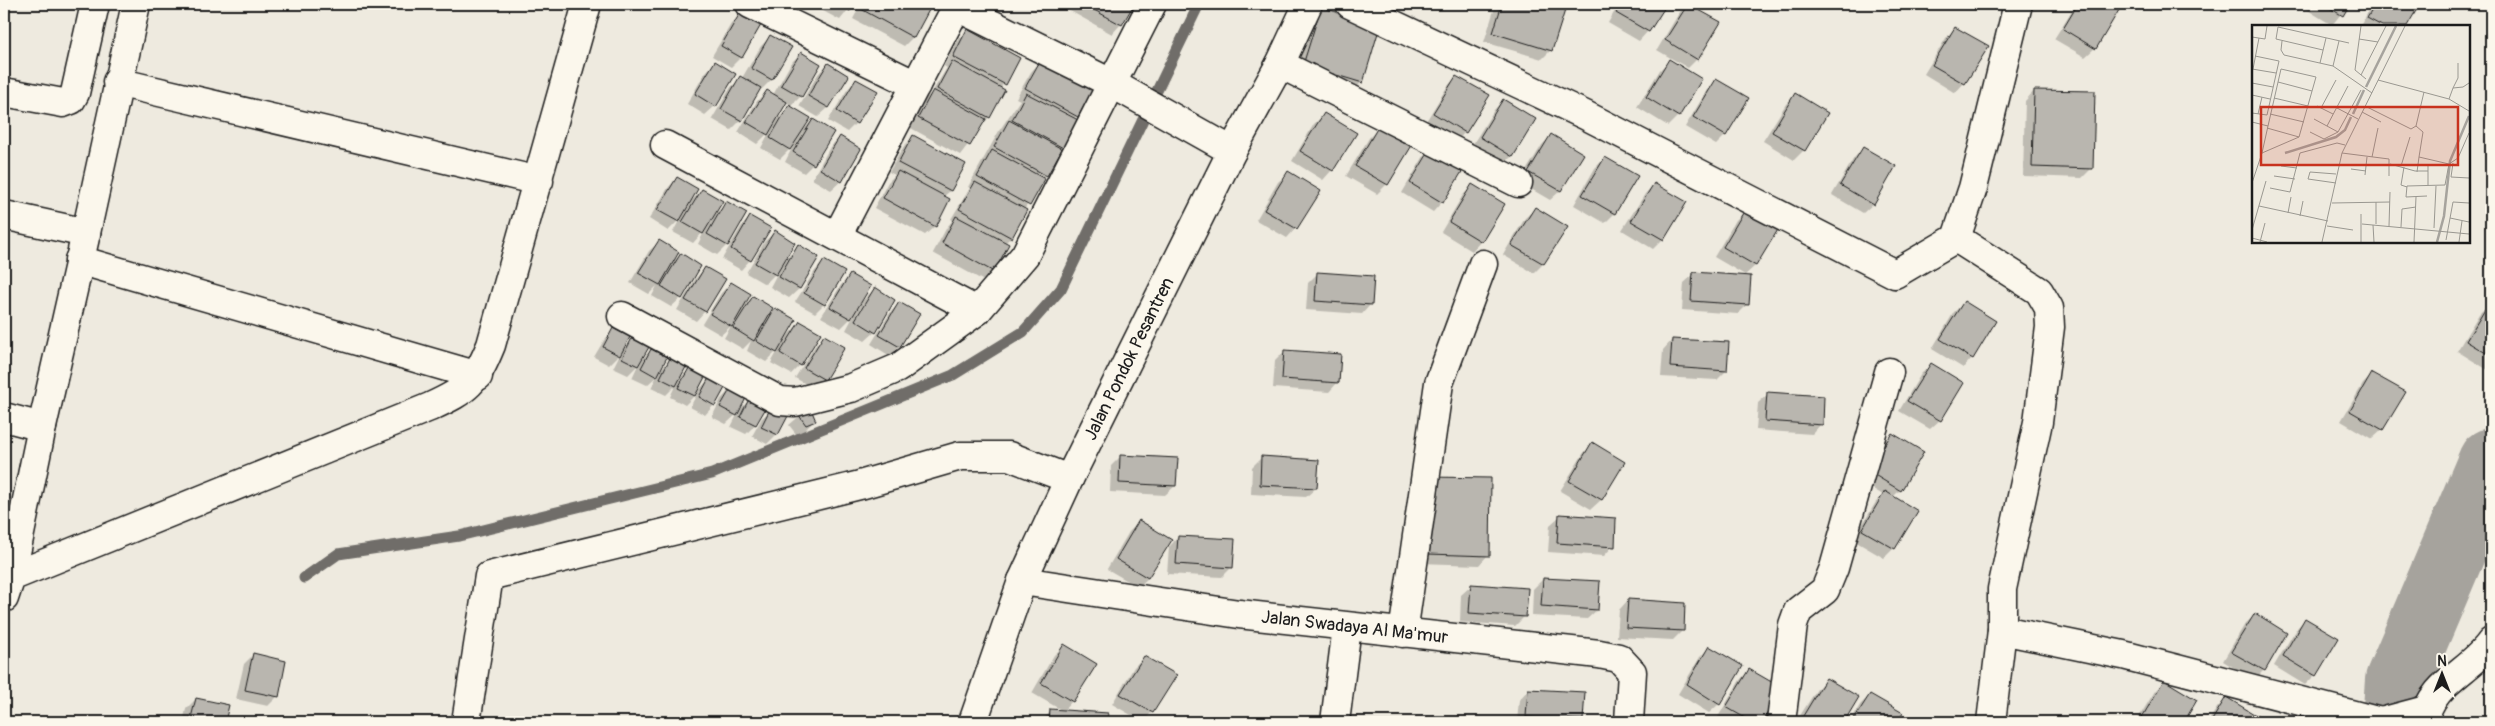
<svg xmlns="http://www.w3.org/2000/svg" width="2495" height="726" font-family="Pangolin,sans-serif">
<rect width="100%" height="100%" fill="#eeeadf"/>
<filter id="ink" filterUnits="userSpaceOnUse"><feTurbulence type="fractalNoise" baseFrequency=".02" numOctaves="2"/><feDisplacementMap in="SourceGraphic" scale="10" xChannelSelector="R" yChannelSelector="G"/><feConvolveMatrix kernelMatrix="1 2 1 2 8 2 1 2 1" color-interpolation-filters="sRGB"/></filter>
<g filter="url(#ink)">
<g fill="#0003" fill-rule="evenodd">
<polygon points="810,4 853,4 840,20"/>
<polygon points="861,4 935,4 926,13 913,37 904,46 853,19"/>
<polygon points="1039,4 1048,4 1045,7"/>
<polygon points="1062,4 1132,4 1121,24 1112,34 1061,6"/>
<polygon points="1496,4 1566,4 1551,50 1542,59 1484,42"/>
<polygon points="1593,4 1601,4 1598,7"/>
<polygon points="1619,4 1665,4 1648,31 1639,41 1608,23"/>
<polygon points="1689,4 1720,22 1697,59 1688,68 1657,50 1679,13"/>
<polygon points="2076,4 2106,4 2117,11 2095,48 2085,57 2054,39"/>
<polygon points="2303,4 2349,4 2332,25 2301,6"/>
<polygon points="2373,4 2419,4 2405,26 2360,26"/>
<polygon points="1321,9 1362,82 1352,92 1295,74 1312,18"/>
<polygon points="741,14 741,57 731,67 712,56 731,24"/>
<polygon points="1955,28 1964,83 1955,93 1924,74 1946,38"/>
<polygon points="968,31 1019,58 1000,89 989,117 960,155 909,127 923,101 932,92 947,68 944,66 958,40"/>
<polygon points="770,37 790,48 771,80 762,89 760,88 741,120 731,130 712,119 731,87 742,78 761,46"/>
<path d="M801,53V96L790,107L801,132L813,120V164L804,173L785,162L793,146L780,159L761,148L770,131L757,144L738,132L757,101L767,91L773,95L791,63ZM786,102L791,105L777,120Z"/>
<polygon points="1669,61 1678,116 1668,126 1637,107 1660,70"/>
<polygon points="1040,62 1077,116 1074,119 1064,148 1057,155 1024,210 1011,237 1005,243 993,271 984,281 933,253 947,227 953,220 951,219 970,188 968,187 999,131 1020,100 1016,98 1031,72"/>
<polygon points="715,63 715,106 705,115 687,104 705,73"/>
<polygon points="828,64 847,76 828,108 818,117 799,106 818,74"/>
<polygon points="1456,77 1465,132 1456,142 1425,123 1447,87"/>
<polygon points="856,80 856,123 847,132 828,121 847,90"/>
<polygon points="1717,80 1748,98 1725,136 1716,145 1685,127 1707,90"/>
<polygon points="2034,91 2092,168 2082,178 2023,176 2025,101"/>
<polygon points="1795,95 1804,150 1794,160 1763,141 1786,104"/>
<polygon points="1503,100 1512,156 1503,165 1471,147 1494,110"/>
<polygon points="1324,115 1332,170 1323,180 1292,161 1314,124"/>
<polygon points="1378,129 1409,147 1387,184 1377,194 1346,176 1369,138"/>
<polygon points="1551,136 1582,154 1560,191 1550,200 1519,182 1542,145"/>
<polygon points="840,137 841,181 831,190 812,179 830,147"/>
<polygon points="913,137 964,164 950,191 943,197 935,226 925,235 874,208 888,182 895,175 889,172 904,146"/>
<polygon points="1434,147 1442,202 1433,212 1402,193 1424,156"/>
<polygon points="1864,148 1873,204 1863,213 1832,195 1854,158"/>
<polygon points="1605,158 1637,177 1614,214 1605,223 1574,205 1595,168"/>
<polygon points="1288,173 1296,228 1287,238 1256,220 1278,182"/>
<polygon points="677,178 689,203 702,190 714,215 727,203 745,214 727,245 717,255 698,244 705,230 693,243 673,232 680,219 668,231 649,219 668,188"/>
<polygon points="1654,184 1663,239 1653,249 1622,230 1645,194"/>
<polygon points="1473,186 1481,241 1472,251 1441,232 1463,195"/>
<polygon points="1535,209 1566,227 1543,264 1534,273 1503,255 1525,218"/>
<polygon points="1746,210 1777,228 1755,266 1745,275 1714,257 1736,220"/>
<polygon points="750,217 750,260 741,270 722,259 741,227"/>
<polygon points="775,232 785,260 799,246 817,257 799,289 789,298 770,287 779,270 765,284 746,273 765,241"/>
<polygon points="659,242 673,262 681,254 681,298 671,307 652,296 657,286 649,294 630,283 649,251"/>
<polygon points="824,261 824,304 815,313 795,302 815,271"/>
<polygon points="705,268 705,311 696,321 677,310 696,278"/>
<polygon points="1317,274 1371,304 1362,314 1306,310 1308,283"/>
<polygon points="1694,274 1748,304 1738,314 1682,310 1684,283"/>
<polygon points="850,276 861,302 875,289 875,332 865,341 846,330 854,315 841,328 821,317 841,285"/>
<polygon points="731,283 743,306 753,297 767,317 775,309 787,336 800,322 800,365 791,374 771,363 779,349 766,362 747,351 751,341 743,349 724,338 731,326 721,335 702,324 721,293"/>
<polygon points="899,303 918,315 899,347 890,356 871,344 890,313"/>
<polygon points="1964,303 1972,358 1963,368 1932,349 1954,312"/>
<polygon points="2489,304 2491,306 2491,366 2488,370 2457,351 2479,314"/>
<polygon points="614,330 622,350 633,340 641,360 651,350 660,370 670,360 679,379 689,370 696,393 709,379 714,405 705,415 690,407 698,392 685,405 670,397 675,386 666,395 651,388 657,376 647,385 632,378 638,365 628,375 613,368 620,354 609,365 594,357 604,340"/>
<polygon points="824,337 824,380 815,389 795,378 815,346"/>
<polygon points="1672,340 1726,371 1717,380 1661,377 1663,350"/>
<polygon points="1284,352 1338,382 1329,392 1273,388 1275,361"/>
<polygon points="1931,365 1940,420 1930,429 1899,411 1921,374"/>
<polygon points="2372,375 2404,393 2382,430 2372,439 2341,421 2363,384"/>
<polygon points="731,389 739,411 750,399 765,406 755,425 746,434 731,427 738,413 726,424 712,417 721,399"/>
<polygon points="1768,394 1821,424 1812,434 1756,430 1758,403"/>
<polygon points="809,408 815,420 805,430 796,434 789,425"/>
<polygon points="772,409 786,416 777,434 767,444 752,436 762,418"/>
<polygon points="1892,434 1900,490 1893,497 1916,511 1894,548 1884,558 1853,540 1876,502 1883,495 1860,481 1882,444"/>
<polygon points="1592,444 1623,462 1601,500 1591,509 1560,491 1583,454"/>
<polygon points="1121,456 1175,486 1165,495 1110,492 1111,466"/>
<polygon points="1262,457 1316,488 1306,497 1251,494 1252,467"/>
<polygon points="1421,487 1488,555 1479,565 1419,563"/>
<polygon points="1560,516 1613,546 1604,556 1548,552 1550,525"/>
<polygon points="1139,522 1148,578 1138,587 1107,569 1129,532"/>
<polygon points="1178,537 1232,567 1222,577 1167,574 1169,547"/>
<polygon points="1543,579 1597,610 1587,619 1532,616 1533,589"/>
<polygon points="1471,586 1525,616 1515,626 1460,622 1461,595"/>
<polygon points="1628,600 1682,631 1673,640 1617,637 1619,610"/>
<polygon points="2255,615 2264,670 2254,680 2223,661 2245,624"/>
<polygon points="2305,620 2337,638 2315,675 2305,685 2274,666 2296,629"/>
<polygon points="1064,646 1072,701 1063,711 1032,693 1054,655"/>
<polygon points="1709,648 1719,704 1709,713 1678,694 1700,657"/>
<polygon points="253,655 277,697 268,706 236,699 244,664"/>
<polygon points="1144,657 1152,712 1143,722 1112,704 1134,667"/>
<polygon points="1750,670 1781,689 1760,722 1727,722 1718,717 1740,680"/>
<polygon points="1826,679 1858,698 1842,722 1796,722 1817,689"/>
<polygon points="2164,682 2195,701 2182,722 2136,722 2155,691"/>
<polygon points="1528,690 1582,720 1580,722 1517,722 1519,700"/>
<polygon points="1870,695 1901,714 1896,722 1850,722 1860,705"/>
<polygon points="2227,698 2258,717 2255,722 2208,722 2217,708"/>
<polygon points="196,699 228,706 224,722 183,722 186,709"/>
<polygon points="1051,711 1106,714 1106,722 1041,722"/>
</g>
<g fill="none" stroke-linecap="round" stroke-linejoin="round">
<polyline stroke="#6f6d69" stroke-width="11" points="304,578 338,554 459,536 712,474 953,375 1023,332 1061,289 1199,4"/>
<polyline stroke="#a6a39d" stroke-width="66" points="2395,722 2398,680 2491,461"/>
</g>
<g fill="#b9b6af" stroke="#1c1c1c">
<polygon points="837,4 854,4 850,11"/>
<polygon points="864,4 917,4 929,10 914,38 861,9"/>
<polygon points="1083,4 1134,4 1122,25"/>
<polygon points="1502,4 1567,4 1552,51 1493,33"/>
<polygon points="1622,4 1667,4 1649,32 1616,13"/>
<polygon points="1688,4 1721,22 1698,60 1665,40"/>
<polygon points="2078,4 2108,4 2119,10 2096,49 2063,29"/>
<polygon points="2323,4 2350,4 2343,16"/>
<polygon points="2376,4 2420,4 2407,26 2382,26 2367,18"/>
<polygon points="1321,7 1380,26 1363,83 1303,65"/>
<polygon points="740,13 761,25 742,58 721,46"/>
<polygon points="1955,27 1989,46 1965,84 1932,65"/>
<polygon points="967,29 1020,58 1006,85 953,57"/>
<polygon points="770,35 792,47 772,80 751,68"/>
<polygon points="801,52 821,64 802,97 781,85"/>
<polygon points="1669,59 1702,79 1679,117 1646,97"/>
<polygon points="715,61 736,74 716,107 695,94"/>
<polygon points="952,61 1005,90 990,118 937,89"/>
<polygon points="1040,61 1093,90 1078,117 1025,88"/>
<polygon points="828,63 849,76 829,108 808,96"/>
<polygon points="740,76 761,88 742,121 721,109"/>
<polygon points="1456,76 1490,95 1466,133 1433,113"/>
<polygon points="856,79 878,91 857,124 837,111"/>
<polygon points="1716,79 1749,98 1726,136 1693,117"/>
<polygon points="767,90 787,102 768,135 746,122"/>
<polygon points="933,90 986,119 970,146 918,118"/>
<polygon points="2034,90 2095,91 2093,169 2032,167"/>
<polygon points="1026,93 1080,121 1065,149 1012,120"/>
<polygon points="1795,93 1828,113 1805,151 1772,132"/>
<polygon points="1503,99 1536,119 1513,157 1480,137"/>
<polygon points="789,105 811,118 790,150 770,138"/>
<polygon points="1324,113 1357,133 1333,171 1300,151"/>
<polygon points="813,119 834,132 814,165 793,152"/>
<polygon points="1009,120 1062,149 1047,176 994,147"/>
<polygon points="1378,127 1411,147 1388,185 1355,166"/>
<polygon points="1551,134 1584,154 1561,191 1528,172"/>
<polygon points="913,135 966,164 951,191 898,163"/>
<polygon points="840,136 861,149 842,182 820,169"/>
<polygon points="1433,145 1466,165 1443,203 1410,183"/>
<polygon points="1863,147 1896,166 1874,205 1840,185"/>
<polygon points="992,150 1045,179 1030,206 977,177"/>
<polygon points="1605,157 1638,176 1615,214 1582,195"/>
<polygon points="898,171 950,199 936,227 883,198"/>
<polygon points="1288,171 1321,191 1297,229 1264,210"/>
<polygon points="677,177 698,189 679,222 657,210"/>
<polygon points="975,182 1027,210 1012,238 959,209"/>
<polygon points="1654,183 1687,202 1664,240 1631,221"/>
<polygon points="1472,184 1505,204 1482,242 1449,222"/>
<polygon points="702,189 723,201 703,234 682,222"/>
<polygon points="726,201 747,213 728,246 707,234"/>
<polygon points="1535,207 1568,227 1544,264 1511,245"/>
<polygon points="1746,208 1779,228 1756,266 1723,247"/>
<polygon points="750,216 771,228 751,261 731,249"/>
<polygon points="956,216 1009,244 994,272 942,243"/>
<polygon points="775,230 795,243 776,275 755,263"/>
<polygon points="659,240 679,252 660,285 638,273"/>
<polygon points="798,244 819,257 800,289 779,277"/>
<polygon points="681,253 701,266 682,299 661,286"/>
<polygon points="824,260 845,272 825,305 804,293"/>
<polygon points="705,267 726,279 706,312 685,300"/>
<polygon points="1317,272 1374,276 1372,305 1315,301"/>
<polygon points="1693,272 1751,276 1749,305 1691,301"/>
<polygon points="850,274 871,286 851,319 830,307"/>
<polygon points="731,282 751,294 732,327 710,314"/>
<polygon points="875,287 895,300 876,333 855,320"/>
<polygon points="753,296 773,308 754,341 733,328"/>
<polygon points="1964,301 1996,321 1973,359 1940,339"/>
<polygon points="899,302 920,314 900,347 879,335"/>
<polygon points="2489,303 2491,304 2491,356 2466,341"/>
<polygon points="775,308 796,320 777,353 756,341"/>
<polygon points="800,321 821,333 801,366 780,353"/>
<polygon points="613,328 630,337 620,356 603,347"/>
<polygon points="824,335 845,347 825,380 804,368"/>
<polygon points="632,338 649,347 638,366 622,358"/>
<polygon points="1672,339 1729,342 1727,371 1670,367"/>
<polygon points="651,349 667,357 657,377 641,368"/>
<polygon points="1284,350 1341,354 1339,383 1282,379"/>
<polygon points="670,358 686,367 676,386 660,378"/>
<polygon points="1931,363 1964,383 1941,421 1907,401"/>
<polygon points="689,368 705,377 695,396 678,388"/>
<polygon points="2372,373 2406,392 2383,430 2350,411"/>
<polygon points="709,378 726,386 715,406 699,397"/>
<polygon points="731,388 747,396 737,416 720,407"/>
<polygon points="1767,392 1824,396 1823,425 1765,421"/>
<polygon points="750,397 767,406 756,425 740,417"/>
<polygon points="771,407 788,416 778,435 761,427"/>
<polygon points="810,407 816,421 806,425 798,414"/>
<polygon points="1892,433 1924,452 1901,491 1868,471"/>
<polygon points="1592,442 1625,462 1602,500 1569,481"/>
<polygon points="1120,455 1178,458 1176,486 1119,483"/>
<polygon points="1261,456 1319,460 1317,488 1260,485"/>
<polygon points="1430,477 1491,478 1490,556 1428,554"/>
<polygon points="1885,491 1918,511 1895,549 1862,530"/>
<polygon points="1559,514 1616,518 1615,547 1557,543"/>
<polygon points="1139,520 1172,540 1148,578 1116,559"/>
<polygon points="1178,536 1235,539 1233,568 1176,564"/>
<polygon points="1543,578 1600,581 1598,610 1541,606"/>
<polygon points="1471,584 1528,588 1526,617 1469,613"/>
<polygon points="1628,599 1685,603 1684,631 1626,628"/>
<polygon points="2255,613 2287,633 2265,671 2231,652"/>
<polygon points="2305,618 2339,638 2316,676 2283,656"/>
<polygon points="1064,644 1097,664 1073,702 1041,683"/>
<polygon points="1709,646 1743,666 1720,705 1687,684"/>
<polygon points="253,653 286,661 279,697 245,690"/>
<polygon points="1144,656 1177,675 1153,713 1120,694"/>
<polygon points="1749,669 1782,688 1762,722 1752,722 1726,707"/>
<polygon points="1826,678 1859,697 1844,722 1814,722 1803,716"/>
<polygon points="2164,680 2197,700 2184,722 2147,722 2141,719"/>
<polygon points="1528,689 1585,692 1583,720 1526,717"/>
<polygon points="1870,694 1903,713 1898,722 1852,722"/>
<polygon points="2226,697 2259,717 2256,722 2211,722"/>
<polygon points="196,698 229,705 225,722 190,722"/>
<polygon points="1050,709 1108,713 1107,722 1049,722"/>
</g>
<g fill="none" stroke-linecap="round" stroke-linejoin="round">
<defs>
<g id="minor">
<polyline points="750,4 916,85"/>
<polyline points="1350,4 1585,115 1895,274 1956,238 1973,188 2018,4"/>
<polyline points="957,7 1111,83 1232,151"/>
<polyline points="1280,64 1518,183"/>
<polyline points="117,82 539,181"/>
<polyline points="4,92 63,103 71,100 75,93 95,4"/>
<polyline points="665,145 977,311"/>
<polyline points="4,215 86,233 136,4"/>
<polyline points="837,236 958,4"/>
<polyline points="1956,238 2039,291 2049,308 2050,327 2038,422 2002,589 2002,630 2123,655 2381,722"/>
<polyline points="79,260 478,376"/>
<polyline points="622,316 780,401 795,402 851,388 898,368 977,311 1025,255 1152,4"/>
<polyline points="4,417 42,427"/>
<polyline points="11,577 42,427 86,233"/>
<path id="s1" d="M1022,581L1239,614L1599,654L1619,658L1632,672L1629,722"/>
<path d="M4,598L11,577L430,407C469,389 475,384 491,345L587,4"/>
<polyline points="1403,633 1439,383 1483,264"/>
<polyline points="466,722 489,576 860,485 960,456 1009,456 1069,479"/>
<polyline points="1335,722 1347,627"/>
<polyline points="1781,722 1793,625 1798,611 1825,590 1834,568 1889,372"/>
<polyline points="1991,722 2002,630"/>
<polyline points="2381,722 2426,710"/>
<path d="M2424,722C2430,683 2471,671 2491,642"/>
</g>
<g id="tertiary">
<path id="s2" d="M973,722L1022,581L1069,479L1232,151L1280,64L1308,4"/>
</g>
</defs>
<use href="#minor" stroke="#1c1c1c" stroke-width="31"/>
<use href="#tertiary" stroke="#1c1c1c" stroke-width="31"/>
<use href="#minor" stroke="#fbf7ec" stroke-width="28"/>
<use href="#tertiary" stroke="#fbf7ec" stroke-width="28"/>
</g>
</g>
<g text-anchor="middle" stroke-width="4" stroke-linejoin="round" paint-order="stroke">
<g font-size="18" fill="#1c1c1c" stroke="#fbf7ec">
<text dy="6" stroke="none"><textPath href="#s2" startOffset="396">Jalan Pondok Pesantren</textPath></text>
<text dy="6" stroke="none"><textPath href="#s1" startOffset="336">Jalan Swadaya Al Ma'mur</textPath></text>
</g>
</g>
<g transform="translate(2252 25)">
<rect width="218" height="218" fill="#eeeadf"/>
<path fill="none" stroke="#a6a39d" stroke-width="2.5" d="M114,62L144,1M101,89L112,65M33,128L84,112L93,105L99,92M185,217L192,191L198,136L217,91"/>
<path fill="none" stroke="#9a9891" stroke-width="1" d="M109,1L103,45L114,54M0,12L13,14L15,1M107,14L126,17M30,16L29,25L32,30L81,41M87,16L81,41L120,68M71,25L24,14L26,2L97,18M68,38L74,13M0,44L24,48M1,44L7,13M109,50L134,1M126,55L197,74L201,63L211,62L217,58M26,57L60,66M0,58L21,62M201,63L206,53V38M0,70L18,74M22,73L56,81M197,74L217,86M65,81L81,89M113,81L159,104L164,101L172,67M69,83L84,55M85,83L106,94M110,87L129,97M0,88L15,90L27,36L3,31M6,89L10,72M18,89L52,97M62,94L86,107M0,97L16,101L29,44L64,52L47,112L10,128L0,158M75,101L96,61M164,101L171,107L167,132L197,139L206,133L217,108M15,103L47,112M58,107L72,114L86,107L109,65M10,128L16,101M90,128L137,134V151M120,132L126,103M201,138L199,152L217,153M138,139L163,146H176M29,141L45,143M149,141L158,112M152,142L149,160L155,162M99,144L114,146M165,147L167,132M113,150L115,132M22,151L43,154M84,158L56,154L58,147L84,149M176,161V139M18,163L38,167L48,128L85,118L93,120M175,171L154,172L155,161L193,160L197,139M80,178L138,177M7,181L76,196M36,188L39,172M48,191L51,176M198,193L217,197M110,199L217,209M124,199V177M121,200L122,217M75,201L101,205M137,201L138,167M149,202L150,184L164,182M182,203L184,161M0,205L14,156M0,213L15,217M194,215L201,177L217,178M8,217L13,198M70,217L90,128L153,1M109,217V189M162,217L164,172M207,217L210,196"/>
<path fill="#c8321e" fill-opacity="0.15" stroke="#c8321e" stroke-width="2.5" d="M9,82H206V140H9Z"/>
<rect width="218" height="218" fill="none" stroke="#1c1c1c" stroke-width="2.5"/>
</g>
<rect width="2495" height="726" fill="none" stroke="#fbf7ec" stroke-width="20"/>
<rect x="10" y="10" width="2475" height="706" fill="none" stroke="#1c1c1c" stroke-width="2" filter="url(#ink)"/>
<g transform="translate(2442 674)" stroke="#fbf7ec" stroke-width="4" paint-order="stroke">
<path d="M0-4L9 19L0 12L-9 19Z" fill="#1c1c1c"/>
<text y="-8" font-size="14" font-weight="bold" text-anchor="middle" fill="#1c1c1c">N</text>
</g>
</svg>
